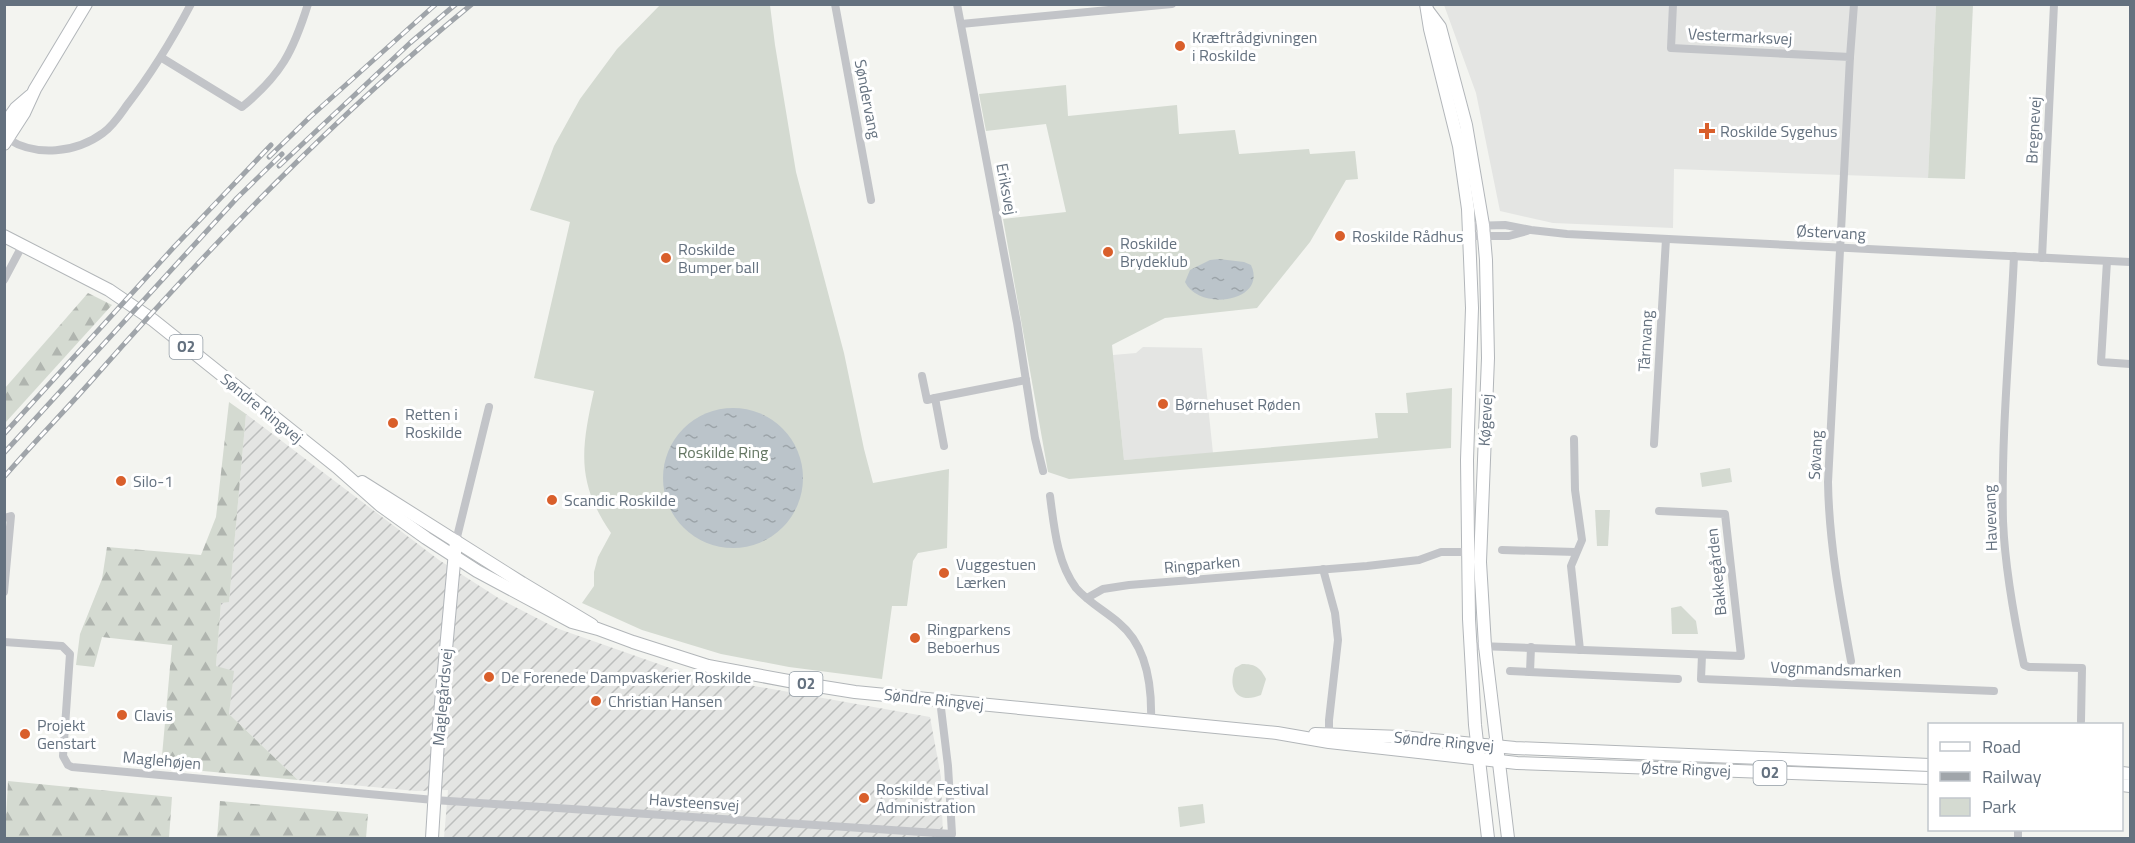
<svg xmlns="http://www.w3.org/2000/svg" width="2135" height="843" font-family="'Titillium Web',sans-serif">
<defs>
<pattern id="industrial-furrows" width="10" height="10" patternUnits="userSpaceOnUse" patternTransform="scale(1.5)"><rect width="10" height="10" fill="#e4e5e3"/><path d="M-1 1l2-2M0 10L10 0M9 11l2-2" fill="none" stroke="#bcbebd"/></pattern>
<pattern id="forest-firs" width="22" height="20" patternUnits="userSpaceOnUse" patternTransform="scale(1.5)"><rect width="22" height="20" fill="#d4dad1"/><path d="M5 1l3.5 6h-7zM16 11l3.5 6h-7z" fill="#b0b5af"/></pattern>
<pattern id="water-ripples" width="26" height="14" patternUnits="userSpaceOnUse" patternTransform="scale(1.5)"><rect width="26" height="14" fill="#bbc4ca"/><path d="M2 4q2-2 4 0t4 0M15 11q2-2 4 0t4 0" fill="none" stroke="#9ca4a9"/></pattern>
</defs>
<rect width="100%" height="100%" fill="#f3f4f0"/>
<g fill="#e4e5e3">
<polygon points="1444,5 1936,5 1928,178 1674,169 1673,228 1553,223 1500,211 1476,93"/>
<polygon points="1143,347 1202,348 1213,453 1124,460 1113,355 1136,353"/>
</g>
<polygon fill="url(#industrial-furrows)" points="246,414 439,560 500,599 556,628 687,674 930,717 941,777 943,838 444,838 448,790 416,791 298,780 229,714 233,672 216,666 221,603 229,601"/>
<g fill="url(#forest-firs)">
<polygon points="88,293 112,305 5,423 5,388"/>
<polygon points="229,402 246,414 229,602 221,603 216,666 234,671 229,714 298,780 161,767 172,645 102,637 94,667 76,665 80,634 102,579 107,547 201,555 216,517"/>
<polygon points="8,781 172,797 169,838 5,838"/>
<polygon points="220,801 368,814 366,838 217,838"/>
</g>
<g fill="#d4dad1">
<path d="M660,5H770L775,45L796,172L844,353L864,449L873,483L949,469L947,548L918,553L913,561L907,606H892L882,679L789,667L721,654L642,630L582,603L594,586V572L598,557L611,533C576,482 581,449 594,391L534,378L570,222L530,210L554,146L580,99L617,49Z"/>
<polygon points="1936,5 1973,5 1965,179 1928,178"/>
<polygon points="1066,85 1068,116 1177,105 1179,134 1235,130 1239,154 1309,149 1310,154 1355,151 1358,179 1346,180 1310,242 1257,308 1165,318 1112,345 1124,460 1378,438 1375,413 1408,413 1406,393 1452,388 1451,448 1069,479 1048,472 1003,219 1066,212 1046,124 986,131 979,94"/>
<polygon points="1730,468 1732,482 1702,487 1700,473"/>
<polygon points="1595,510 1610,510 1608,546 1597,546"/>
<polygon points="1681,606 1696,621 1698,634 1672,634 1671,608"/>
<path d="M1242,664C1255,664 1260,667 1266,679L1261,695C1238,705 1227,689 1235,668Z"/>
<polygon points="1203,804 1205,823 1180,827 1178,807"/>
</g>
<g fill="url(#water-ripples)">
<path d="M1219,259L1244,262L1251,265C1268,302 1199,312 1185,282L1190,270L1210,260Z"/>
<circle cx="733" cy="478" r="70"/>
</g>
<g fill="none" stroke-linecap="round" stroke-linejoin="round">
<defs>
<g id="secondary">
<polyline points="1426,4 1430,29 1459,146 1468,209 1472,308 1467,460 1469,619 1475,725 1488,838"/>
<polyline points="1428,11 1440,27 1466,125 1483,225 1486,260 1488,358 1480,562 1485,646 1508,838"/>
<polyline points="4,125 16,108 30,96"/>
<polyline points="4,144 24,113 35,89 86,4"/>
<polyline points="432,838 439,725 456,541"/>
</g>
<g id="primary">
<polyline points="4,236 109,290 153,320 337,467 380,505 426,538 477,571 572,622 598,629 633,642 708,666 805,684 855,692 1277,733 1329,742 1517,763 1930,778"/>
<polyline points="362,482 522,583 592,625"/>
<polyline points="1315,734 1402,737 1515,748 1930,765"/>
<polyline points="2122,773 2130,774"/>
<polyline points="2122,785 2130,786"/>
</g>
</defs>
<use href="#secondary" stroke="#b2b6ba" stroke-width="14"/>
<use href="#primary" stroke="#b2b6b9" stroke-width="14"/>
<g stroke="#c2c4c8" stroke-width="8">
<polyline points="835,4 871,200"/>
<polyline points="957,4 1017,323 1035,438 1043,471"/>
<path d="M1673,4L1671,48L1850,57L1828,482C1829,543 1840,601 1851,661"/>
<polyline points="961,24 1172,4"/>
<polyline points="1850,57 1854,4"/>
<path d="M162,58L242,107C281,75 293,52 308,4"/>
<path d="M8,139C36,157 76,153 103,133C113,126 120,115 127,105C152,73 172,40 191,4"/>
<polyline points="1470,226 1505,225 1531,230 1567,234 2130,262"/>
<polyline points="1470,236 1509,236 1527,231"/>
<path d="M2014,256C2010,344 2001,433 2003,521C2005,568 2014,618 2024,665L2029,667L2082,668L2081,721"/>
<polyline points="2042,258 2054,4"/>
<polyline points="2107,261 2101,362 2130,364"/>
<polyline points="4,280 22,246"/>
<polyline points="922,376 927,400 935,398"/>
<polyline points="1574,439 1575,490 1582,540 1571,566 1580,650"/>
<polyline points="1654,444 1666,239"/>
<polyline points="944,446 935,398 1026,380"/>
<path d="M1050,496C1054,526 1057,563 1076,588C1088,602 1105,611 1119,623C1147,646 1152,686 1151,720"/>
<polyline points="4,518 11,516 4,592"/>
<polyline points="456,541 489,407"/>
<polyline points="1502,550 1576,552"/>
<polyline points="1323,569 1335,613 1338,640 1329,720 1329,739"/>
<polyline points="1087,598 1103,589 1129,585 1367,566 1419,560 1441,552 1471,552"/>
<polyline points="4,642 62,646 70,654 63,756 68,765 72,767 434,800 952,834 948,766 940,700"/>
<polyline points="1479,646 1741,656 1725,514 1659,511"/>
<polyline points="1702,655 1701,679 1994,691"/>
<polyline points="1510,671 1678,679"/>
<polyline points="1530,672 1531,647"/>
<polyline points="2018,830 2018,838"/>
</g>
<use href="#secondary" stroke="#fff" stroke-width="12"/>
<use href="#primary" stroke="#fff" stroke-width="12"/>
<defs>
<g id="rail">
<polyline points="269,157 310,117 436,4"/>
<polyline points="279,166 410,43 456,4"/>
<polyline points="4,434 174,247 271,145"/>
<polyline points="4,453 237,198 282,154"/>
<path d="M4,477C33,443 64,412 93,379C211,245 334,117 472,4"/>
</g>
</defs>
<use href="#rail" stroke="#a0a5aa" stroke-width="5"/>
<use href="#rail" stroke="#fff" stroke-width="3" stroke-dasharray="9" stroke-linecap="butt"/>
</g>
<g fill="#d95f2b" stroke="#fff" stroke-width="2">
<circle cx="1180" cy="46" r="6"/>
<path d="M1704 122h6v6h6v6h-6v6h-6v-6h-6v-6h6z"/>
<circle cx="1340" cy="236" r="6"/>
<circle cx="1108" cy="252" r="6"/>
<circle cx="666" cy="258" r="6"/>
<circle cx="1163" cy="404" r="6"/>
<circle cx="393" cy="423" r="6"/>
<circle cx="121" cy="481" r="6"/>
<circle cx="552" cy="500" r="6"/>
<circle cx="944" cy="573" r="6"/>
<circle cx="915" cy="638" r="6"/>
<circle cx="489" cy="677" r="6"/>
<circle cx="596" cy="701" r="6"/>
<circle cx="122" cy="715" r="6"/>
<circle cx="25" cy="734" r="6"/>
<circle cx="864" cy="798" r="6"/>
</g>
<g text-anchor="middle" stroke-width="6" stroke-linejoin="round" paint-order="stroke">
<g fill="#fff" stroke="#929ca5" stroke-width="1.5">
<rect x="169.5" y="335" width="33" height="24" rx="4.5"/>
<rect x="789.5" y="672" width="33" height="24" rx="4.5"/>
<rect x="1753.5" y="761" width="33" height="24" rx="4.5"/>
</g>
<g font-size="15" font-weight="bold" fill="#64717f">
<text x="186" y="352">O2</text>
<text x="806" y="689">O2</text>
<text x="1770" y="778">O2</text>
</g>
<g font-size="16" fill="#64717f" stroke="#fff">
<text transform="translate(1740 36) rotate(3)" y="6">Vestermarksvej</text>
<text transform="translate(868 99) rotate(79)" y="6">Søndervang</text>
<text transform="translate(2033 130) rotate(-87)" y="6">Bregnevej</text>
<text transform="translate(1007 189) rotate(79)" y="6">Eriksvej</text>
<text transform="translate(1831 232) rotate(3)" y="6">Østervang</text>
<text transform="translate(1645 341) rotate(-87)" y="6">Tårnvang</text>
<text transform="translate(262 408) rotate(39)" y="6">Søndre Ringvej</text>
<text transform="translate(1485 420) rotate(-87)" y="6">Køgevej</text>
<text transform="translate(1815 455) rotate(-87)" y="6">Søvang</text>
<text transform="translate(1990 518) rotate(-92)" y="6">Havevang</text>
<text transform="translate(1202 564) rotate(-5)" y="6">Ringparken</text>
<text transform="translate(1716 572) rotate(-96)" y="6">Bakkegården</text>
<text transform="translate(1836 669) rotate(2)" y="6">Vognmandsmarken</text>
<text transform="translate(442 697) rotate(-85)" y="6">Maglegårdsvej</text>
<text transform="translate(934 699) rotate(6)" y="6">Søndre Ringvej</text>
<text transform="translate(1444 741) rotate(5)" y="6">Søndre Ringvej</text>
<text transform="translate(162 760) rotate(5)" y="6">Maglehøjen</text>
<text transform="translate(1686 769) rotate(2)" y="6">Østre Ringvej</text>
<text transform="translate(694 802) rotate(4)" y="6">Havsteensvej</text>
</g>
<g font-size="16" fill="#64717f" stroke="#fff" text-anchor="start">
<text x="1192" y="43">Kræftrådgivningen<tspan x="1192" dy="18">i Roskilde</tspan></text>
<text x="1720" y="137">Roskilde Sygehus</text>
<text x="1352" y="242">Roskilde Rådhus</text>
<text x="1120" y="249">Roskilde<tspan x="1120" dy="18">Brydeklub</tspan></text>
<text x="678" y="255">Roskilde<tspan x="678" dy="18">Bumper ball</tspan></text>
<text x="1175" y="410">Børnehuset Røden</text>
<text x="405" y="420">Retten i<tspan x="405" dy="18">Roskilde</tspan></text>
<text x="133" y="487">Silo-1</text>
<text x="564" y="506">Scandic Roskilde</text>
<text x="956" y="570">Vuggestuen<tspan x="956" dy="18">Lærken</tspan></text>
<text x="927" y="635">Ringparkens<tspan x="927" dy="18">Beboerhus</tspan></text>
<text x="501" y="683">De Forenede Dampvaskerier Roskilde</text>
<text x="608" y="707">Christian Hansen</text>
<text x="134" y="721">Clavis</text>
<text x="37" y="731">Projekt<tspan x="37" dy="18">Genstart</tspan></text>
<text x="876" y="795">Roskilde Festival<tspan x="876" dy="18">Administration</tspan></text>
</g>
<g font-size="16" fill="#657763" stroke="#fff">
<text x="723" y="458">Roskilde Ring</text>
</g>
</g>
<rect width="2135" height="843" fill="none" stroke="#64717f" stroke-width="12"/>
<rect x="1928" y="723" width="195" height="108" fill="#ffffff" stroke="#c1c6cc" stroke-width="1.5"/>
<rect x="1940" y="742" width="30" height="9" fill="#ffffff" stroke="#c1c6cc" stroke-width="1.5"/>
<text x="1982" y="753" font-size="18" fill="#64717f">Road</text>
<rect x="1940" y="772" width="30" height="9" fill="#a0a5aa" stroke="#c1c6cc" stroke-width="1.5"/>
<text x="1982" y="783" font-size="18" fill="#64717f">Railway</text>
<rect x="1940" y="798" width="30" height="18" fill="#d4dad1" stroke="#c1c6cc" stroke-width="1.5"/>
<text x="1982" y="813" font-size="18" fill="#64717f">Park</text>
</svg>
